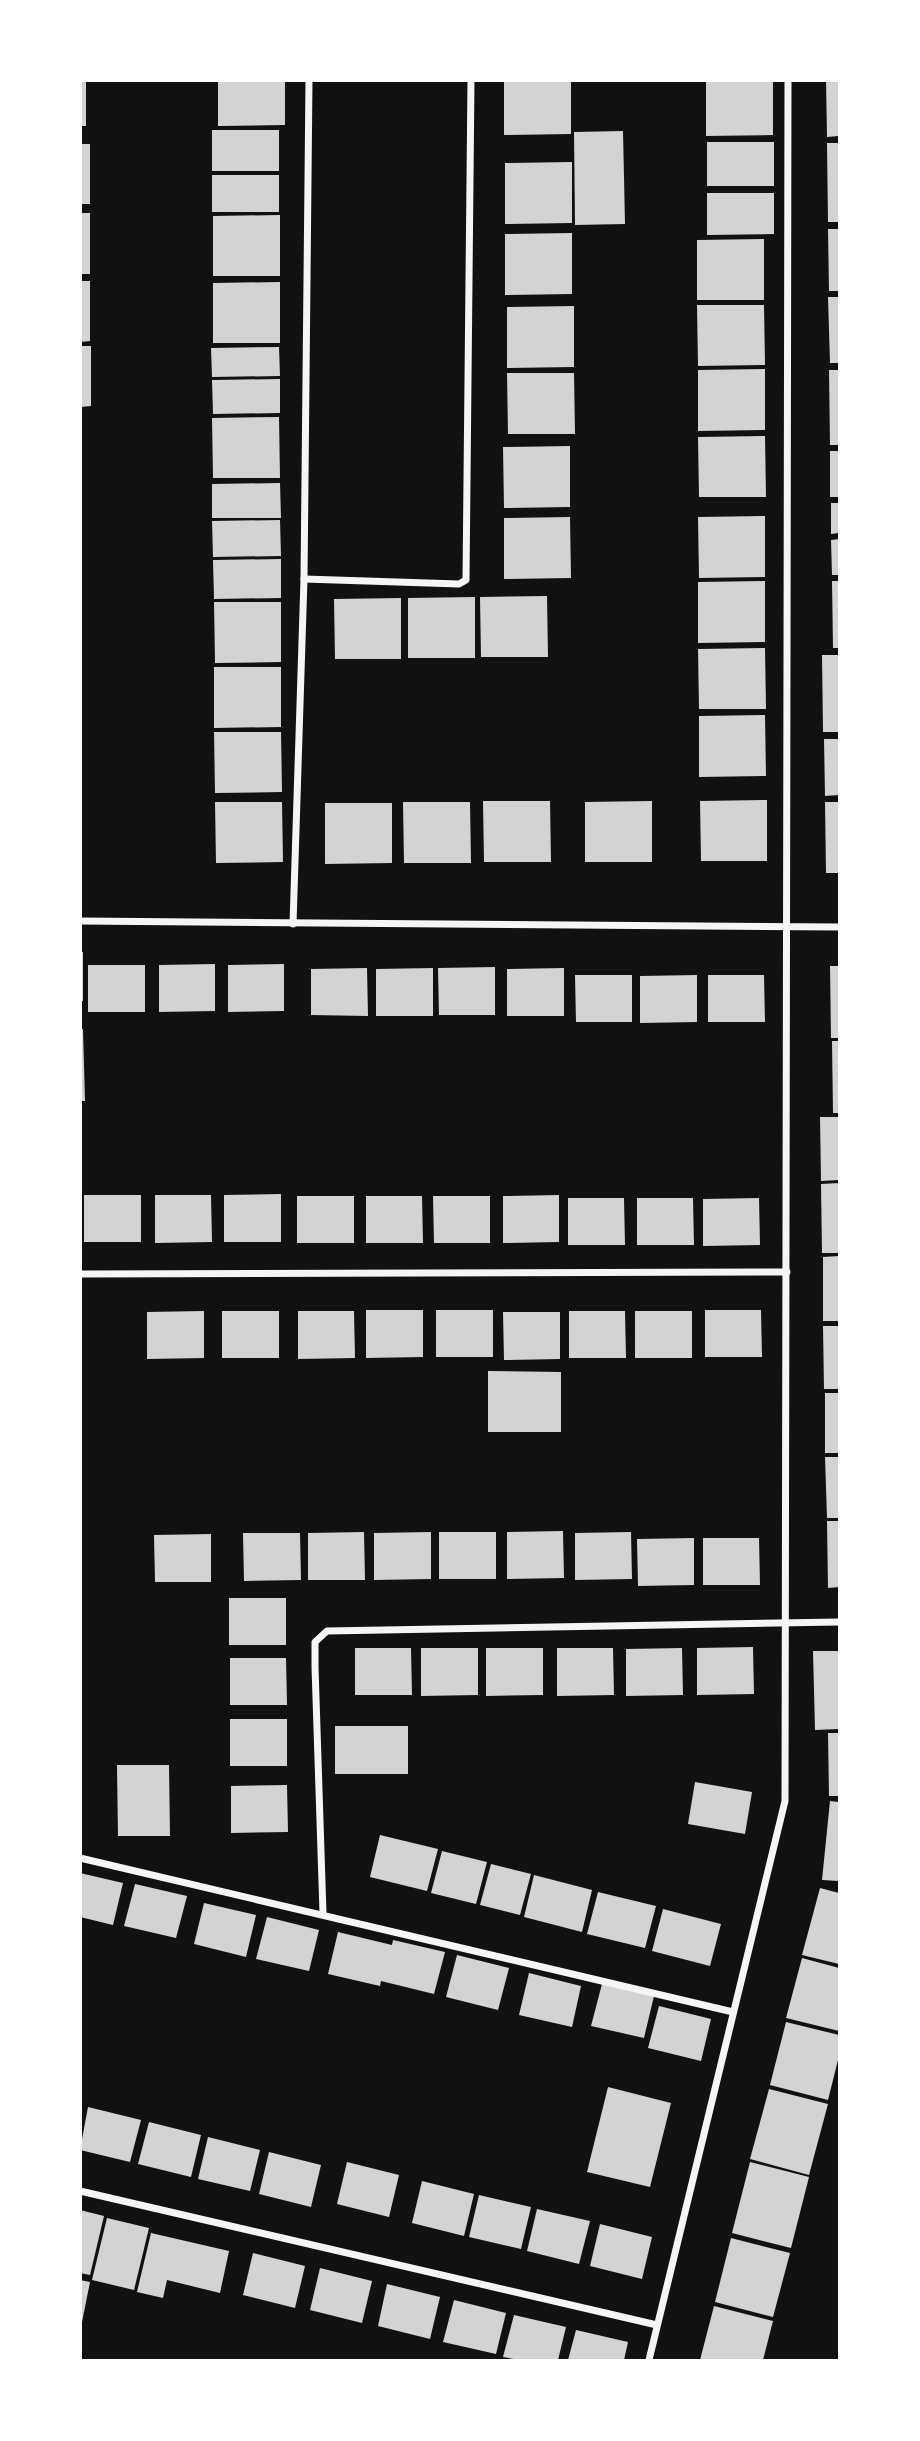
<svg xmlns="http://www.w3.org/2000/svg" width="920" height="2441" font-family="'PT Sans',sans-serif">
<rect width="100%" height="100%" fill="#111"/>
<g fill="#d3d3d3">
<rect x="80" y="80" width="6" height="46"/>
<polygon points="218,80 285,80 285,125 218,126"/>
<polygon points="504,80 571,80 571,134 504,135"/>
<polygon points="706,80 773,80 773,135 706,136"/>
<polygon points="826,80 839,80 839,136 827,137"/>
<rect x="212" y="130" width="67" height="41"/>
<polygon points="623,131 625,224 575,225 574,132"/>
<rect x="707" y="142" width="67" height="44"/>
<polygon points="827,143 839,143 839,222 828,222"/>
<rect x="80" y="144" width="10" height="60"/>
<polygon points="572,162 572,223 505,224 505,163"/>
<rect x="212" y="175" width="67" height="37"/>
<polygon points="707,193 774,193 774,234 707,235"/>
<rect x="80" y="213" width="10" height="61"/>
<polygon points="280,215 280,276 213,276 213,216"/>
<polygon points="828,229 839,229 839,291 829,291"/>
<polygon points="572,233 572,294 505,295 505,234"/>
<polygon points="764,239 764,300 697,300 697,240"/>
<polygon points="80,281 90,281 90,341 80,342"/>
<polygon points="280,282 280,343 213,343 213,283"/>
<polygon points="828,297 839,297 839,363 830,363"/>
<polygon points="697,305 764,305 765,365 698,366"/>
<polygon points="574,306 574,367 507,368 507,307"/>
<polygon points="80,346 91,346 91,406 80,407"/>
<polygon points="279,347 280,376 212,377 211,348"/>
<polygon points="765,369 765,430 698,431 698,370"/>
<polygon points="829,370 839,370 839,445 830,445"/>
<polygon points="507,373 574,373 575,434 508,434"/>
<polygon points="280,379 280,413 213,414 212,380"/>
<polygon points="279,417 280,478 213,478 212,418"/>
<polygon points="765,436 766,497 699,497 698,437"/>
<polygon points="570,446 570,507 504,508 503,447"/>
<rect x="830" y="451" width="9" height="46"/>
<polygon points="280,483 281,518 212,518 212,484"/>
<polygon points="831,503 839,503 839,533 831,534"/>
<polygon points="765,516 765,577 699,578 698,517"/>
<polygon points="570,517 571,578 504,579 504,518"/>
<polygon points="280,520 281,556 213,557 212,521"/>
<polygon points="839,539 839,575 832,575 831,540"/>
<polygon points="281,559 281,598 214,599 213,560"/>
<polygon points="765,581 765,642 698,643 698,582"/>
<polygon points="832,581 839,581 839,648 833,648"/>
<polygon points="547,596 548,657 481,657 480,597"/>
<polygon points="475,597 475,658 408,658 408,598"/>
<polygon points="401,598 401,659 335,659 334,599"/>
<polygon points="214,602 281,602 281,662 215,663"/>
<polygon points="765,648 766,709 699,709 698,649"/>
<polygon points="822,655 839,655 839,732 823,732"/>
<polygon points="214,667 281,667 281,727 214,728"/>
<polygon points="765,715 766,776 699,777 699,716"/>
<polygon points="214,732 281,732 282,792 215,793"/>
<polygon points="824,739 839,739 839,795 825,796"/>
<polygon points="767,800 767,861 701,861 700,801"/>
<polygon points="483,801 550,801 551,862 484,862"/>
<polygon points="652,801 652,862 585,862 585,802"/>
<polygon points="215,802 282,802 283,862 216,863"/>
<polygon points="403,802 470,802 471,863 404,863"/>
<polygon points="825,802 839,802 839,873 826,873"/>
<polygon points="325,803 392,803 392,863 325,864"/>
<rect x="80" y="952" width="3" height="49"/>
<polygon points="215,964 215,1011 159,1012 159,965"/>
<polygon points="284,964 284,1011 228,1012 228,965"/>
<rect x="88" y="965" width="57" height="47"/>
<polygon points="830,966 839,966 839,1038 831,1038"/>
<polygon points="495,967 495,1015 439,1015 438,968"/>
<polygon points="367,968 368,1016 311,1015 311,969"/>
<polygon points="433,968 433,1016 376,1016 376,969"/>
<polygon points="564,968 564,1016 507,1016 507,969"/>
<polygon points="575,975 632,975 632,1022 576,1022"/>
<polygon points="697,975 697,1022 640,1023 640,976"/>
<polygon points="708,975 764,975 765,1022 708,1022"/>
<polygon points="80,1029 83,1029 85,1101 80,1101"/>
<polygon points="832,1041 839,1041 839,1113 833,1113"/>
<polygon points="820,1117 839,1117 839,1180 821,1181"/>
<polygon points="839,1183 839,1253 822,1253 821,1184"/>
<polygon points="281,1194 281,1242 224,1242 224,1195"/>
<rect x="84" y="1195" width="57" height="47"/>
<polygon points="155,1195 211,1195 212,1242 155,1243"/>
<polygon points="559,1195 559,1242 503,1243 503,1196"/>
<rect x="297" y="1196" width="57" height="47"/>
<polygon points="366,1196 422,1196 423,1243 366,1243"/>
<polygon points="433,1196 490,1196 490,1243 434,1243"/>
<polygon points="568,1198 624,1198 625,1245 568,1245"/>
<polygon points="637,1198 693,1198 694,1245 637,1245"/>
<polygon points="759,1198 760,1245 703,1246 703,1199"/>
<polygon points="839,1256 839,1321 823,1321 823,1257"/>
<polygon points="366,1310 423,1310 423,1357 366,1358"/>
<rect x="436" y="1310" width="57" height="47"/>
<polygon points="705,1310 761,1310 762,1357 705,1357"/>
<polygon points="204,1311 204,1358 147,1359 147,1312"/>
<rect x="222" y="1311" width="57" height="47"/>
<polygon points="298,1311 354,1311 355,1358 298,1359"/>
<polygon points="569,1311 625,1311 626,1358 569,1358"/>
<rect x="635" y="1311" width="57" height="47"/>
<polygon points="503,1312 560,1312 560,1359 504,1360"/>
<polygon points="823,1326 839,1326 839,1389 824,1389"/>
<polygon points="488,1371 561,1372 561,1432 488,1432"/>
<rect x="825" y="1393" width="14" height="60"/>
<polygon points="825,1457 839,1457 839,1518 827,1518"/>
<polygon points="827,1521 839,1521 839,1587 828,1588"/>
<polygon points="563,1531 564,1578 507,1579 507,1532"/>
<polygon points="364,1532 365,1580 308,1580 308,1533"/>
<polygon points="431,1532 431,1579 374,1580 374,1533"/>
<rect x="439" y="1532" width="57" height="47"/>
<polygon points="631,1532 632,1579 575,1580 575,1533"/>
<polygon points="243,1533 300,1533 301,1580 244,1581"/>
<polygon points="211,1534 211,1582 155,1582 154,1535"/>
<polygon points="694,1538 694,1585 638,1586 637,1539"/>
<polygon points="703,1538 759,1538 760,1585 703,1585"/>
<rect x="229" y="1598" width="57" height="47"/>
<polygon points="753,1647 754,1694 697,1695 697,1648"/>
<polygon points="355,1648 411,1648 412,1695 355,1695"/>
<polygon points="421,1648 478,1648 478,1695 421,1696"/>
<polygon points="486,1648 543,1648 543,1695 486,1696"/>
<polygon points="557,1648 613,1648 614,1695 557,1696"/>
<polygon points="682,1648 683,1695 626,1696 626,1649"/>
<polygon points="813,1651 839,1651 839,1729 815,1730"/>
<polygon points="230,1658 286,1658 287,1705 230,1705"/>
<rect x="230" y="1719" width="57" height="47"/>
<rect x="335" y="1726" width="73" height="48"/>
<polygon points="828,1733 839,1733 839,1796 829,1796"/>
<polygon points="117,1765 169,1765 170,1836 118,1836"/>
<polygon points="695,1782 752,1792 745,1834 688,1824"/>
<polygon points="287,1785 288,1832 231,1833 231,1786"/>
<polygon points="830,1801 839,1802 839,1881 822,1880"/>
<polygon points="380,1835 438,1849 427,1891 370,1877"/>
<polygon points="442,1851 487,1862 476,1904 431,1893"/>
<polygon points="491,1864 531,1874 520,1915 480,1905"/>
<polygon points="80,1873 123,1883 113,1925 80,1917"/>
<polygon points="534,1875 592,1890 582,1932 524,1917"/>
<polygon points="135,1884 187,1896 176,1938 124,1926"/>
<polygon points="820,1888 839,1893 839,1964 802,1955"/>
<polygon points="598,1892 656,1906 645,1948 587,1934"/>
<polygon points="204,1903 256,1915 246,1957 194,1944"/>
<polygon points="663,1909 721,1924 710,1966 652,1951"/>
<polygon points="267,1917 319,1930 309,1971 256,1959"/>
<polygon points="338,1932 392,1945 393,1940 445,1952 434,1994 381,1981 380,1986 328,1974"/>
<polygon points="457,1955 509,1968 498,2010 446,1997"/>
<polygon points="802,1958 839,1968 839,2031 786,2018"/>
<polygon points="529,1973 581,1986 572,2027 519,2015"/>
<polygon points="602,1984 654,1996 644,2038 591,2026"/>
<polygon points="659,2006 711,2019 701,2061 648,2048"/>
<polygon points="786,2022 839,2035 839,2056 828,2100 770,2085"/>
<polygon points="608,2087 671,2103 650,2187 587,2172"/>
<polygon points="769,2089 828,2104 809,2175 750,2159"/>
<polygon points="88,2107 141,2120 130,2162 80,2150"/>
<polygon points="149,2122 201,2135 191,2177 138,2164"/>
<polygon points="208,2137 260,2150 250,2191 198,2179"/>
<polygon points="269,2152 321,2165 311,2207 259,2194"/>
<polygon points="347,2162 399,2175 389,2217 337,2204"/>
<polygon points="750,2162 809,2177 791,2248 732,2233"/>
<polygon points="422,2181 474,2194 464,2236 412,2223"/>
<polygon points="479,2195 531,2207 521,2249 469,2237"/>
<polygon points="537,2209 590,2221 579,2264 527,2251"/>
<polygon points="80,2210 104,2216 90,2275 80,2273"/>
<polygon points="107,2218 149,2228 134,2290 92,2280"/>
<polygon points="600,2224 652,2237 642,2279 590,2266"/>
<polygon points="151,2233 229,2251 220,2293 167,2280 163,2298 137,2292"/>
<polygon points="731,2238 790,2253 773,2317 715,2302"/>
<polygon points="253,2253 305,2266 295,2308 243,2295"/>
<polygon points="320,2268 372,2281 362,2323 310,2310"/>
<polygon points="80,2280 90,2282 82,2322 80,2322"/>
<polygon points="387,2284 440,2297 430,2339 378,2326"/>
<polygon points="454,2300 506,2313 496,2354 443,2342"/>
<polygon points="714,2306 773,2321 763,2360 700,2360"/>
<polygon points="514,2315 566,2327 558,2360 519,2360 503,2357"/>
<polygon points="576,2330 628,2342 624,2360 568,2360"/>
</g>
<g fill="none" stroke-linecap="round" stroke-linejoin="round">
<g stroke="#f5f5f5" stroke-width="7">
<polyline points="304,579 459,584 466,580 471,80"/>
<polyline points="80,921 839,927"/>
<polyline points="293,924 304,579 309,80"/>
<polyline points="80,1274 787,1272"/>
<polyline points="80,1858 733,2012"/>
<polyline points="323,1913 315,1667 315,1642 327,1631 839,1622"/>
<polyline points="80,2191 657,2325"/>
<polyline points="649,2360 785,1801 788,80"/>
</g>
</g>
<rect width="920" height="2441" fill="none" stroke="#ffffff" stroke-width="164"/>
</svg>
